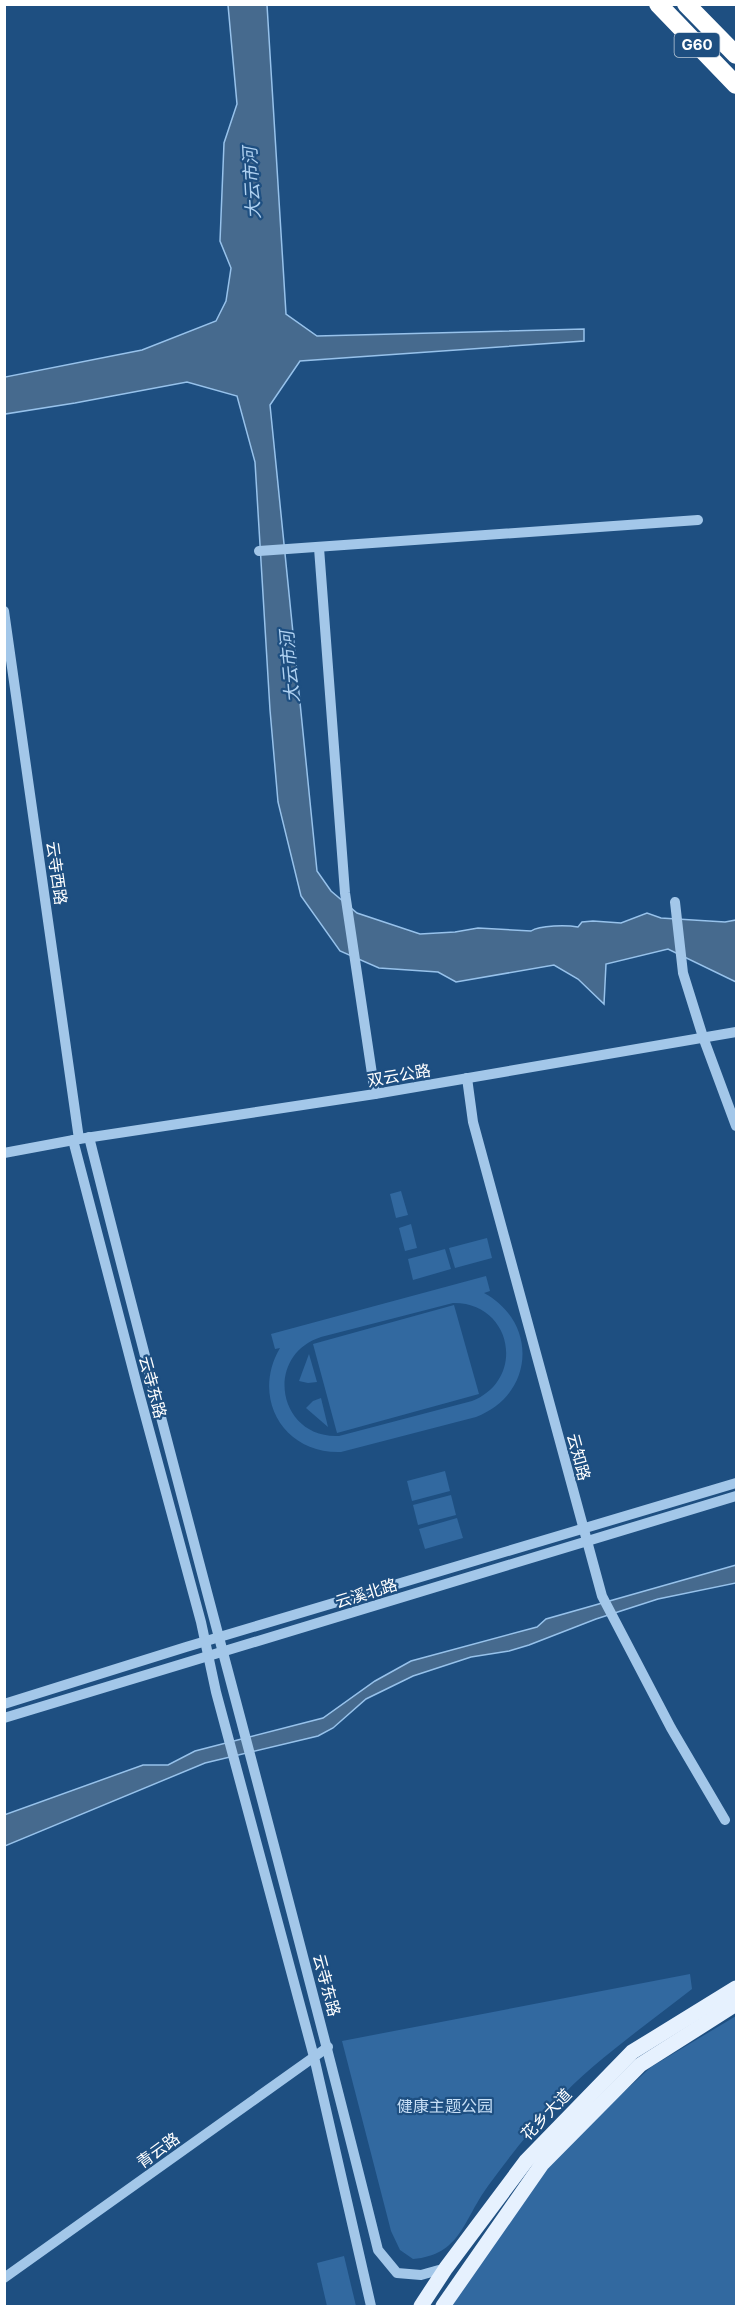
<svg xmlns="http://www.w3.org/2000/svg" width="741" height="2311" font-family="Inter,'Noto Sans SC',sans-serif">
<rect width="100%" height="100%" fill="#1e4f81"/>
<g fill="#3269a0" fill-rule="evenodd">
<polygon points="401,1191 408,1215 396,1218 390,1194"/>
<polygon points="411,1224 417,1248 405,1251 399,1228"/>
<polygon points="487,1238 492,1258 455,1268 449,1248"/>
<polygon points="445,1249 451,1269 413,1280 408,1259"/>
<path d="M486,1276L490,1291L484,1293C539,1323 534,1395 476,1417L341,1452C283,1454 251,1397 280,1348L275,1349L271,1334ZM453,1303C512,1302 527,1379 472,1401L339,1436C278,1439 263,1356 321,1337Z"/>
<polygon points="454,1305 479,1394 337,1433 313,1344"/>
<polygon points="309,1354 317,1382 308,1383 299,1381"/>
<polygon points="321,1398 328,1427 306,1408 313,1401"/>
<polygon points="445,1471 450,1491 412,1501 407,1481"/>
<polygon points="451,1495 456,1515 418,1525 413,1505"/>
<polygon points="457,1518 463,1538 425,1549 419,1529"/>
<path d="M690,1974L692,1989C645,2026 595,2060 554,2104C531,2130 508,2158 488,2186C463,2220 461,2255 413,2259L400,2250L391,2231L342,2041Z"/>
<polygon points="736,2016 736,2306 449,2306 545,2168 615,2100 651,2067"/>
<polygon points="344,2256 356,2306 327,2306 317,2263"/>
</g>
<g fill="#466a8e" stroke="#97c2eb" stroke-width="1.5">
<path d="M228,5H267L286,314L317,336L584,329V341L300,361L270,405L317,871L331,891L357,913L420,934L455,932L478,928L531,931C540,925 567,925 578,927L582,922L593,921L621,923L647,913L661,918L725,922L736,920V982L668,949L606,964L604,1004L578,979L554,965L456,982L438,972L379,968L340,951L301,896L278,802L270,710L255,462L237,396L187,382L75,403L5,414V377L142,350L216,321L226,301L231,268L220,241L224,143L237,104Z"/>
<polygon points="736,1565 736,1583 658,1599 596,1619 529,1645 509,1651 471,1657 413,1676 366,1699 333,1728 318,1736 205,1763 5,1846 4,1815 143,1765 168,1765 195,1751 323,1718 375,1681 411,1661 537,1627 546,1619"/>
</g>
<g fill="none" stroke-linecap="round" stroke-linejoin="round">
<g stroke="#a3c7e9" stroke-width="10">
<polyline points="319,548 345,893 375,1094"/>
<polyline points="259,551 698,520"/>
<polyline points="4,611 79,1139"/>
<polyline points="675,902 683,973 703,1037 736,1126"/>
<polyline points="467,1078 473,1122 602,1596 671,1728 725,1820"/>
<path d="M89,1137C182,1509 286,1878 378,2250L397,2273L421,2275L446,2268"/>
<polyline points="73,1140 138,1389 201,1622 216,1692 314,2057 371,2306"/>
<polyline points="4,1153 79,1139 375,1094 736,1032"/>
<polyline points="4,1704 186,1647 736,1483"/>
<polyline points="4,1718 736,1496"/>
<polyline points="4,2278 328,2047"/>
</g>
<g stroke="#e6f1fe" stroke-width="15">
<polyline points="421,2306 446,2268 526,2161 632,2052 736,1988"/>
<polyline points="443,2306 542,2164 640,2065 736,2004"/>
</g>
<g stroke="#fff" stroke-width="18">
<polyline points="658,4 736,85"/>
<polyline points="686,4 736,55"/>
</g>
</g>
<g text-anchor="middle" stroke-width="4.5" stroke-linejoin="round" paint-order="stroke">
<rect fill="#1e4f81" stroke="#bccad9" stroke-width="1.5" x="674.5" y="33" width="45" height="24" rx="4.5"/>
<g font-size="15" font-weight="bold" fill="#fff">
<text x="697" y="50">G60</text>
</g>
<g font-size="16" fill="#fff" stroke="#1e4f81">
<text transform="translate(57 873) rotate(82)" y="6">云寺西路</text>
<text transform="translate(399 1075) rotate(-10)" y="6">双云公路</text>
<text transform="translate(153 1387) rotate(75)" y="6">云寺东路</text>
<text transform="translate(579 1457) rotate(75)" y="6">云知路</text>
<text transform="translate(366 1593) rotate(-17)" y="6">云溪北路</text>
<text transform="translate(327 1985) rotate(75)" y="6">云寺东路</text>
<text transform="translate(546 2114) rotate(-46)" y="6">花乡大道</text>
<text transform="translate(158 2150) rotate(-36)" y="6">青云路</text>
</g>
<g font-size="16" fill="#c8e0f7" stroke="#1e4f81">
<text x="445" y="2112">健康主题公园</text>
</g>
<g font-size="18" font-style="italic" fill="#afd1f1" stroke="#1e4f81">
<text transform="translate(252 183) rotate(-93)" y="6">大云市河</text>
<text transform="translate(290 667) rotate(-95)" y="6">大云市河</text>
</g>
</g>
<rect width="741" height="2311" fill="none" stroke="#ffffff" stroke-width="12"/>
</svg>
